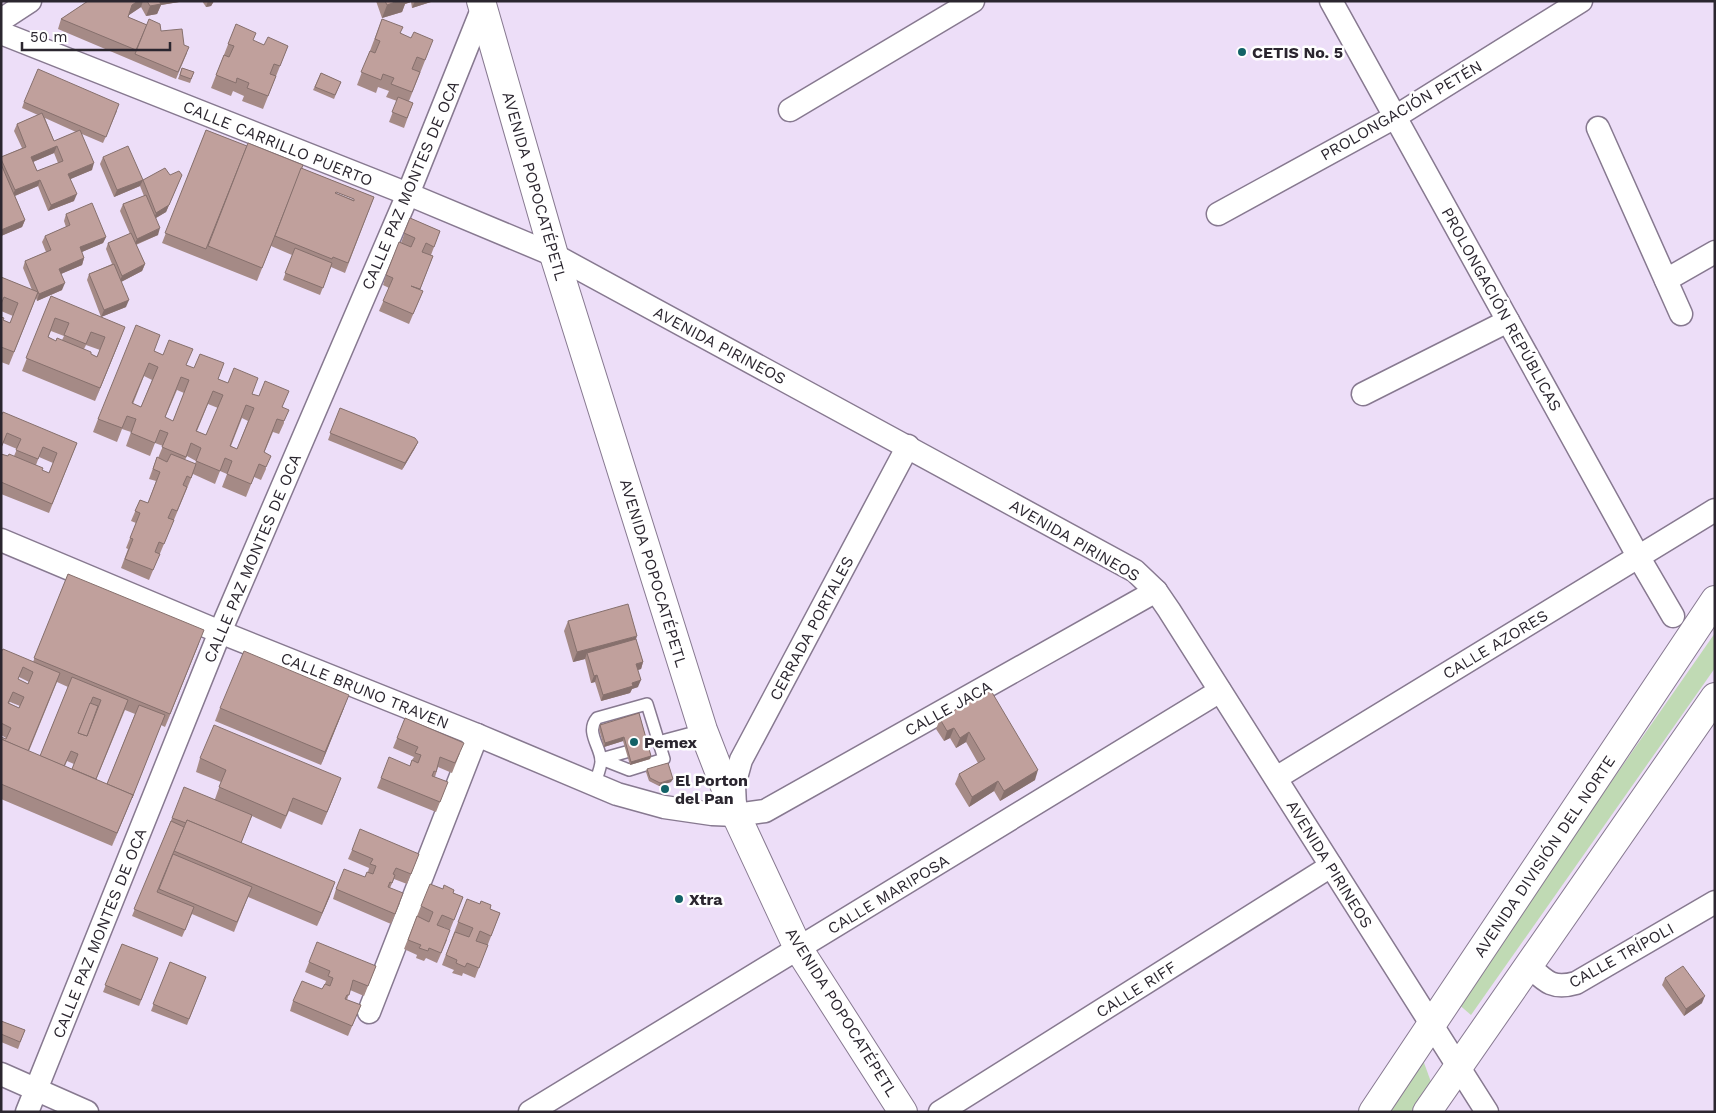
<svg xmlns="http://www.w3.org/2000/svg" width="1716" height="1113" font-family="'Work Sans',sans-serif">
<rect width="100%" height="100%" fill="#eddef8"/>
<g fill="#c0dab4">
<polygon points="1715,633 1715,668 1471,1015 1457,1003"/>
<polygon points="1423,1060 1431,1082 1411,1112 1388,1112"/>
</g>
<g fill="none" stroke-linecap="round" stroke-linejoin="round">
<defs>
<g id="service">
<polyline points="658,742 703,730"/>
<polyline points="601,759 626,752"/>
<path d="M594,786C596,778 601,769 601,761C601,747 585,732 597,718L647,704L664,759L629,770L601,759"/>
</g>
<g id="minor">
<polyline points="1331,1 1638,556 1673,616"/>
<polyline points="1,20 30,1"/>
<polyline points="1,33 408,194 554,255 1135,571 1156,591 1169,610 1487,1112"/>
<polyline points="790,110 973,1"/>
<polyline points="1598,128 1681,314"/>
<polyline points="1218,214 1395,117 1581,1"/>
<polyline points="1666,280 1715,252"/>
<polyline points="1363,394 1508,321"/>
<polyline points="1,540 220,632 477,735 617,794 664,807 712,814 736,815 765,811 1156,591"/>
<polyline points="1276,778 1715,510"/>
<polyline points="735,807 734,785 741,760 908,446"/>
<path d="M1528,965C1545,981 1552,990 1576,983L1715,902"/>
<polyline points="369,1012 477,735"/>
<polyline points="1,1074 87,1112"/>
<polyline points="27,1112 220,632 408,194 483,7"/>
<polyline points="530,1112 1220,691"/>
<polyline points="940,1112 1331,866"/>
</g>
<g id="secondary">
<polyline points="1373,1112 1715,600"/>
<polyline points="1427,1112 1715,697"/>
</g>
<polyline id="primary" points="481,1 554,255 703,730 736,815 798,948 903,1112"/>
</defs>
<use href="#service" stroke="#877990" stroke-width="14"/>
<use href="#minor" stroke="#877990" stroke-width="25"/>
<use href="#secondary" stroke="#877990" stroke-width="30"/>
<use href="#primary" stroke="#877990" stroke-width="30"/>
<use href="#service" stroke="#fff" stroke-width="11"/>
<use href="#minor" stroke="#fff" stroke-width="22"/>
<use href="#secondary" stroke="#fff" stroke-width="28"/>
<use href="#primary" stroke="#fff" stroke-width="28"/>
</g>
<g fill="#a58a86" fill-rule="evenodd">
<polygon points="88,1 185,1 161,5 157,14 146,16 141,7 129,15 128,17 161,31 184,45 187,53 176,79 58,29 61,19"/>
<polygon points="202,1 214,1 211,6 206,7"/>
<polygon points="376,1 434,1 412,8 411,2 405,4 402,12 382,18"/>
<polygon points="382,19 428,53 409,101 413,103 404,128 389,122 397,101 386,97 389,91 378,87 376,93 357,85"/>
<polygon points="236,24 253,41 264,45 288,46 263,109 242,101 244,96 233,91 231,96 211,88"/>
<polygon points="182,68 194,72 190,83 178,79"/>
<polygon points="321,73 341,82 334,99 313,90"/>
<path d="M24,102L117,111L103,143L82,134L92,170L70,179L74,201L48,211L38,186L15,196L25,220L22,227L1,236V157L22,148L14,131L17,124L38,115L22,108ZM45,118L76,132L54,141ZM54,153L58,163L37,171L33,162Z"/>
<path d="M206,130L374,197L345,273L331,267L320,295L283,280L292,255L271,246L257,281L162,243ZM336,192L354,199V200L336,193Z"/>
<polygon points="103,157 143,180 170,175 179,181 166,212 156,218 158,235 136,245 145,264 142,271 121,282 126,307 101,317 87,280 89,274 112,264 106,249 108,243 130,234 120,211 123,204 144,196 140,186 114,197 100,164"/>
<polygon points="66,214 106,237 103,243 82,252 84,258 82,265 61,274 62,290 37,301 36,298 9,365 1,362 1,317 3,320 10,323 13,316 1,311 1,277 32,290 23,268 25,261 46,252 42,242 45,236 66,227 64,221"/>
<polygon points="410,218 440,231 431,255 433,256 420,290 423,291 409,324 379,311 389,288 383,285 386,275 401,243"/>
<path d="M51,296L120,340L95,401L22,371ZM51,331L64,336L62,340L56,341L48,337ZM86,345L100,350L97,357L91,354L84,349Z"/>
<path d="M154,351L283,407L284,423L279,434L273,432L264,453L266,469L261,480L254,477L246,497L222,487L227,474L220,471L215,484L193,474L149,580L121,568L128,549L126,548L136,523L131,521L140,500L148,503L156,481L149,479L157,457L158,458L163,446L155,443L150,456L126,446L131,432L122,429L117,442L93,432L98,419ZM144,376L152,380L141,407L133,404ZM177,390L184,393L173,421L165,418ZM208,404L218,408L206,435L197,431ZM242,418L248,421L237,449L231,446ZM187,456L196,461L195,464L185,460Z"/>
<polygon points="340,408 418,442 415,448 402,470 328,440"/>
<path d="M1,416L77,443L49,513L1,494V454L8,456H14L17,449L3,443ZM39,457L53,463L49,473L42,470L36,465Z"/>
<path d="M68,574L199,643L165,727L161,725L112,846L1,799V737L6,739V738L1,735V652L33,662ZM19,677L29,682L28,684L18,679ZM57,682L68,687L40,756L29,751ZM10,702L20,706L19,708L9,703ZM125,710L135,714L107,784L96,780ZM67,761L74,764L72,769L65,766Z"/>
<polygon points="568,621 636,639 643,662 641,669 638,670 638,687 632,689 630,693 601,701 595,682 591,683 585,659 573,662 564,631"/>
<polygon points="990,689 1035,780 1000,801 994,791 969,807 955,784 959,774 978,763 966,742 956,748 950,738 944,741 936,729 940,719"/>
<polygon points="220,708 344,708 321,765 215,721"/>
<polygon points="639,713 651,756 650,759 630,765 623,741 604,747 599,729 600,725"/>
<polygon points="397,738 460,753 452,773 438,767 435,777 444,792 436,812 377,788 381,778 410,766 412,760 414,757 393,748"/>
<polygon points="200,758 336,791 322,825 289,811 281,829 252,816 241,843 330,896 317,926 248,897 234,932 192,914 182,937 132,916 172,818 215,799 221,782 196,772"/>
<polygon points="647,769 671,782 659,786 649,781 646,772"/>
<polygon points="352,850 419,854 407,884 394,879 390,888 400,903 391,924 333,899 336,889 365,877 368,872 369,868 348,859"/>
<polygon points="453,893 463,897 450,930 443,927 447,940 437,963 426,958 424,961 416,958 417,955 404,949 421,906"/>
<polygon points="490,909 500,913 475,978 463,973 462,976 452,973 454,970 442,965 458,922"/>
<polygon points="122,944 158,958 139,1006 103,992"/>
<polygon points="170,962 206,977 187,1025 151,1011"/>
<polygon points="309,962 376,966 364,996 350,990 347,1000 361,1005 348,1036 290,1011 293,1001 322,989 325,984 326,981 305,972"/>
<polygon points="1665,978 1702,1003 1684,1016 1662,985"/>
<polygon points="1,1021 25,1030 18,1049 1,1042"/>
</g>
<g fill="#86706d">
<polygon points="138,1 143,1 141,7 129,15 124,27 132,5"/>
<polygon points="154,1 185,1 161,5 157,14 146,16 150,6"/>
<polygon points="208,1 214,1 211,6 206,7"/>
<polygon points="398,1 411,1 411,2 405,4 402,12 382,18 387,5"/>
<polygon points="415,1 434,1 412,8"/>
<polygon points="57,146 54,153 28,164 31,157"/>
<polygon points="94,163 92,170 66,181 68,174"/>
<polygon points="182,175 166,212 154,219 156,213"/>
<polygon points="40,180 38,186 12,197 15,190"/>
<polygon points="143,180 140,186 114,197 117,190"/>
<polygon points="77,194 74,201 48,211 51,205"/>
<polygon points="25,220 22,227 1,236 1,230"/>
<polygon points="160,228 158,235 134,245 137,239"/>
<polygon points="106,237 103,243 77,254 80,247"/>
<polygon points="84,258 82,265 56,276 59,269"/>
<polygon points="145,264 142,271 119,283 122,276"/>
<polygon points="65,283 62,290 37,301 39,294"/>
<polygon points="129,300 126,307 101,317 104,310"/>
<polygon points="125,327 120,340 95,401 100,388"/>
<polygon points="418,442 415,448 402,470 405,463"/>
<polygon points="204,630 199,643 165,727 170,714"/>
<polygon points="637,636 634,646 587,653 585,659 573,662 577,652"/>
<polygon points="643,662 641,669 634,671 636,664"/>
<polygon points="597,675 595,682 591,683 594,676"/>
<polygon points="641,680 638,687 632,689 630,693 601,701 603,695 632,683"/>
<polygon points="349,695 344,708 321,765 325,752"/>
<polygon points="161,725 128,808 112,846 117,833"/>
<polygon points="954,728 950,738 944,741 947,731"/>
<polygon points="969,732 966,742 956,748 960,738"/>
<polygon points="624,737 623,741 604,747 605,743"/>
<polygon points="651,756 650,759 630,765 631,762"/>
<polygon points="1038,770 1035,780 1000,801 1004,791"/>
<polygon points="341,778 336,791 322,825 327,812"/>
<polygon points="673,779 671,782 659,786 660,783"/>
<polygon points="998,781 994,791 969,807 972,797"/>
<polygon points="335,882 330,896 317,926 322,913"/>
<polygon points="1705,996 1702,1003 1684,1016 1686,1009"/>
</g>
<g fill="#c0a09c" stroke="#86706d" fill-rule="evenodd">
<polygon points="88,1 138,1 132,5 128,17 147,25 136,50 61,19"/>
<polygon points="147,1 159,1 161,4 150,6"/>
<polygon points="385,1 398,1 387,5"/>
<polygon points="149,19 160,24 161,31 182,29 184,45 189,47 178,72 135,54"/>
<polygon points="382,19 403,27 400,33 411,38 414,32 433,40 425,60 417,57 412,69 420,72 412,92 391,84 394,78 383,74 381,80 361,72 370,51 375,53 380,41 375,39"/>
<polygon points="236,24 256,33 253,40 264,45 268,37 288,46 280,66 274,64 270,74 276,76 268,96 247,88 249,83 237,78 236,83 216,75 224,55 229,57 234,46 228,44"/>
<polygon points="182,68 194,72 191,79 180,75"/>
<polygon points="38,69 119,104 106,137 24,102"/>
<polygon points="321,73 341,82 335,95 315,87"/>
<polygon points="398,97 413,103 407,118 392,112"/>
<path d="M42,113L54,141L80,130L94,163L68,174L77,194L51,205L40,180L15,190L1,159V157L26,147L17,124ZM57,146L63,161L37,171L31,157Z"/>
<polygon points="206,130 247,146 206,249 165,233"/>
<polygon points="248,143 303,165 262,268 208,246"/>
<polygon points="128,146 143,180 165,168 170,175 179,171 182,175 169,205 156,213 143,180 117,190 103,157"/>
<polygon points="1,164 25,220 1,230"/>
<path d="M301,168L374,197L348,263L333,257L332,259L275,236ZM336,192L354,199V201L335,193Z"/>
<polygon points="146,195 160,228 137,239 123,204"/>
<polygon points="92,203 106,237 80,247 84,258 59,269 65,283 39,294 25,261 51,250 45,236 70,225 66,214"/>
<polygon points="410,218 440,231 434,247 426,243 422,252 433,256 420,289 411,286 423,291 413,314 383,301 393,278 386,275 399,242 411,247 415,238 404,233"/>
<polygon points="131,233 145,264 122,276 108,243"/>
<polygon points="295,248 332,263 323,288 285,273"/>
<polygon points="114,264 129,300 104,310 89,274"/>
<polygon points="1,277 38,292 14,352 1,347 1,317 4,318 3,320 10,323 18,303 4,297 1,304"/>
<path d="M51,296L125,327L100,388L26,358ZM55,318L69,323L64,335L86,344L91,332L105,337L97,357L91,354V352L57,338L56,341L48,337Z"/>
<path d="M136,325L160,335L154,351L163,355L169,340L193,349L186,365L194,368L200,354L224,363L218,379L228,383L234,368L258,378L252,394L259,396L265,381L289,391L282,407L289,410L284,421L277,419L264,452L271,456L266,467L259,464L251,484L227,474L232,461L225,458L220,471L196,461L201,448L191,443L186,457L162,447L168,433L160,430L155,443L131,433L136,419L127,416L122,428L98,419ZM149,363L158,367L141,407L132,403ZM181,377L189,380L173,421L165,417ZM213,391L223,395L206,435L196,431ZM246,405L254,408L237,449L230,446Z"/>
<polygon points="340,408 415,438 418,442 405,463 330,433"/>
<polygon points="3,412 77,443 52,504 1,482 1,454 8,456 9,454 43,468 42,470 49,473 57,453 43,447 38,459 16,450 21,439 7,433 1,448 1,416"/>
<polygon points="171,454 196,464 191,478 187,476 183,485 187,487 177,511 172,509 168,518 174,520 164,544 159,542 155,552 160,554 153,570 125,559 133,539 130,538 140,513 135,511 140,500 148,503 160,472 153,469 157,457 167,462"/>
<polygon points="68,574 204,630 170,714 34,658"/>
<polygon points="628,604 637,636 577,652 568,621"/>
<polygon points="636,639 643,662 636,664 641,680 632,683 633,686 603,695 597,675 594,676 587,653"/>
<path d="M3,649L60,673L28,751L1,739V737L6,739L11,728L1,723V652ZM23,667L33,672L28,684L18,679ZM13,692L24,697L19,708L8,703Z"/>
<polygon points="244,651 349,695 325,752 220,708"/>
<path d="M72,677L128,700L96,779L72,769L78,754L71,751L64,766L40,756ZM93,697L101,700L87,736L78,733Z"/>
<polygon points="990,689 1038,770 1004,791 998,781 972,797 959,774 985,759 969,732 960,738 954,728 947,731 940,719"/>
<polygon points="90,703 98,706 87,736 78,733"/>
<polygon points="139,705 165,715 132,798 133,795 107,784"/>
<polygon points="639,713 651,756 631,762 624,737 605,743 600,725"/>
<polygon points="405,718 464,743 455,763 440,757 436,772 434,771 432,776 448,782 440,802 381,778 389,757 410,766 412,760 418,763 421,755 415,753 418,747 397,738"/>
<polygon points="214,725 341,778 327,812 293,798 286,816 219,787 226,770 200,758"/>
<polygon points="1,739 133,795 117,833 1,784"/>
<polygon points="668,763 673,779 660,783 650,778 647,769"/>
<polygon points="184,787 252,815 241,843 187,820 186,823 172,818"/>
<polygon points="187,820 335,882 322,913 174,851"/>
<polygon points="171,821 184,827 157,892 194,907 185,930 134,909"/>
<polygon points="360,829 419,854 411,874 396,868 393,874 395,875 392,883 390,882 388,887 403,893 395,914 336,889 344,869 365,877 367,872 373,874 376,866 370,864 373,859 352,850"/>
<polygon points="173,854 252,887 237,922 159,889"/>
<polygon points="430,884 443,889 444,885 454,890 453,893 463,897 454,920 442,915 437,925 450,930 441,953 429,948 428,951 419,948 421,945 408,940 417,916 429,922 433,912 421,906"/>
<polygon points="467,899 480,904 481,901 491,905 490,909 500,913 491,936 480,931 476,941 488,945 479,968 467,963 465,967 456,963 457,960 446,955 455,932 469,937 473,928 458,922"/>
<polygon points="317,942 376,966 368,986 353,980 349,995 347,995 345,999 361,1005 352,1026 293,1001 302,981 322,989 325,984 330,986 333,978 328,976 330,971 309,962"/>
<polygon points="122,944 158,958 141,1000 105,985"/>
<polygon points="170,962 206,977 189,1019 153,1004"/>
<polygon points="1683,966 1705,996 1686,1009 1665,978"/>
<polygon points="1,1021 25,1030 20,1042 1,1034"/>
</g>
<g fill="#126267" stroke="#fff" stroke-width="2">
<circle cx="1242" cy="52" r="5"/>
<circle cx="634" cy="742" r="5"/>
<circle cx="665" cy="789" r="5"/>
<circle cx="679" cy="899" r="5"/>
</g>
<g text-anchor="middle" stroke-width="5" stroke-linejoin="round" paint-order="stroke">
<g font-size="16" font-weight="bold" fill="#2b262f" stroke="#fff" text-anchor="start">
<text x="1252" y="58">CETIS No. 5</text>
<text x="644" y="748">Pemex</text>
<text x="675" y="786">El Porton<tspan x="675" dy="18">del Pan</tspan></text>
<text x="689" y="905">Xtra</text>
</g>
<g font-size="16" fill="#2b262f" stroke="#fff">
<text transform="translate(1401 110) rotate(-30)" y="6">PROLONGACIÓN PETÉN</text>
<text transform="translate(278 143) rotate(22)" y="6">CALLE CARRILLO PUERTO</text>
<text transform="translate(410 185) rotate(-67)" y="6">CALLE PAZ MONTES DE OCA</text>
<text transform="translate(535 186) rotate(74)" y="6">AVENIDA POPOCATÉPETL</text>
<text transform="translate(1502 309) rotate(61)" y="6">PROLONGACIÓN REPÚBLICAS</text>
<text transform="translate(720 345) rotate(28)" y="6">AVENIDA PIRINEOS</text>
<text transform="translate(1075 540) rotate(30)" y="6">AVENIDA PIRINEOS</text>
<text transform="translate(252 558) rotate(-67)" y="6">CALLE PAZ MONTES DE OCA</text>
<text transform="translate(654 573) rotate(73)" y="6">AVENIDA POPOCATÉPETL</text>
<text transform="translate(811 628) rotate(-62)" y="6">CERRADA PORTALES</text>
<text transform="translate(1495 644) rotate(-31)" y="6">CALLE AZORES</text>
<text transform="translate(365 690) rotate(22)" y="6">CALLE BRUNO TRAVEN</text>
<text transform="translate(948 708) rotate(-29)" y="6">CALLE JACA</text>
<text transform="translate(1544 856) rotate(-56)" y="6">AVENIDA DIVISIÓN DEL NORTE</text>
<text transform="translate(1330 864) rotate(58)" y="6">AVENIDA PIRINEOS</text>
<text transform="translate(888 894) rotate(-31)" y="6">CALLE MARIPOSA</text>
<text transform="translate(99 933) rotate(-68)" y="6">CALLE PAZ MONTES DE OCA</text>
<text transform="translate(1621 955) rotate(-29)" y="6">CALLE TRÍPOLI</text>
<text transform="translate(1136 989) rotate(-32)" y="6">CALLE RIFF</text>
<text transform="translate(842 1012) rotate(58)" y="6">AVENIDA POPOCATÉPETL</text>
</g>
</g>
<rect width="1716" height="1113" fill="none" stroke="#2b262f" stroke-width="5"/>
<path d="M22 42v8h148v-8" fill="none" stroke="#2b262f" stroke-width="2.5"/>
<text x="30" y="42" font-size="15" fill="#2b262f" stroke="#ffffff" stroke-width="4" paint-order="stroke">50 m</text>
</svg>
